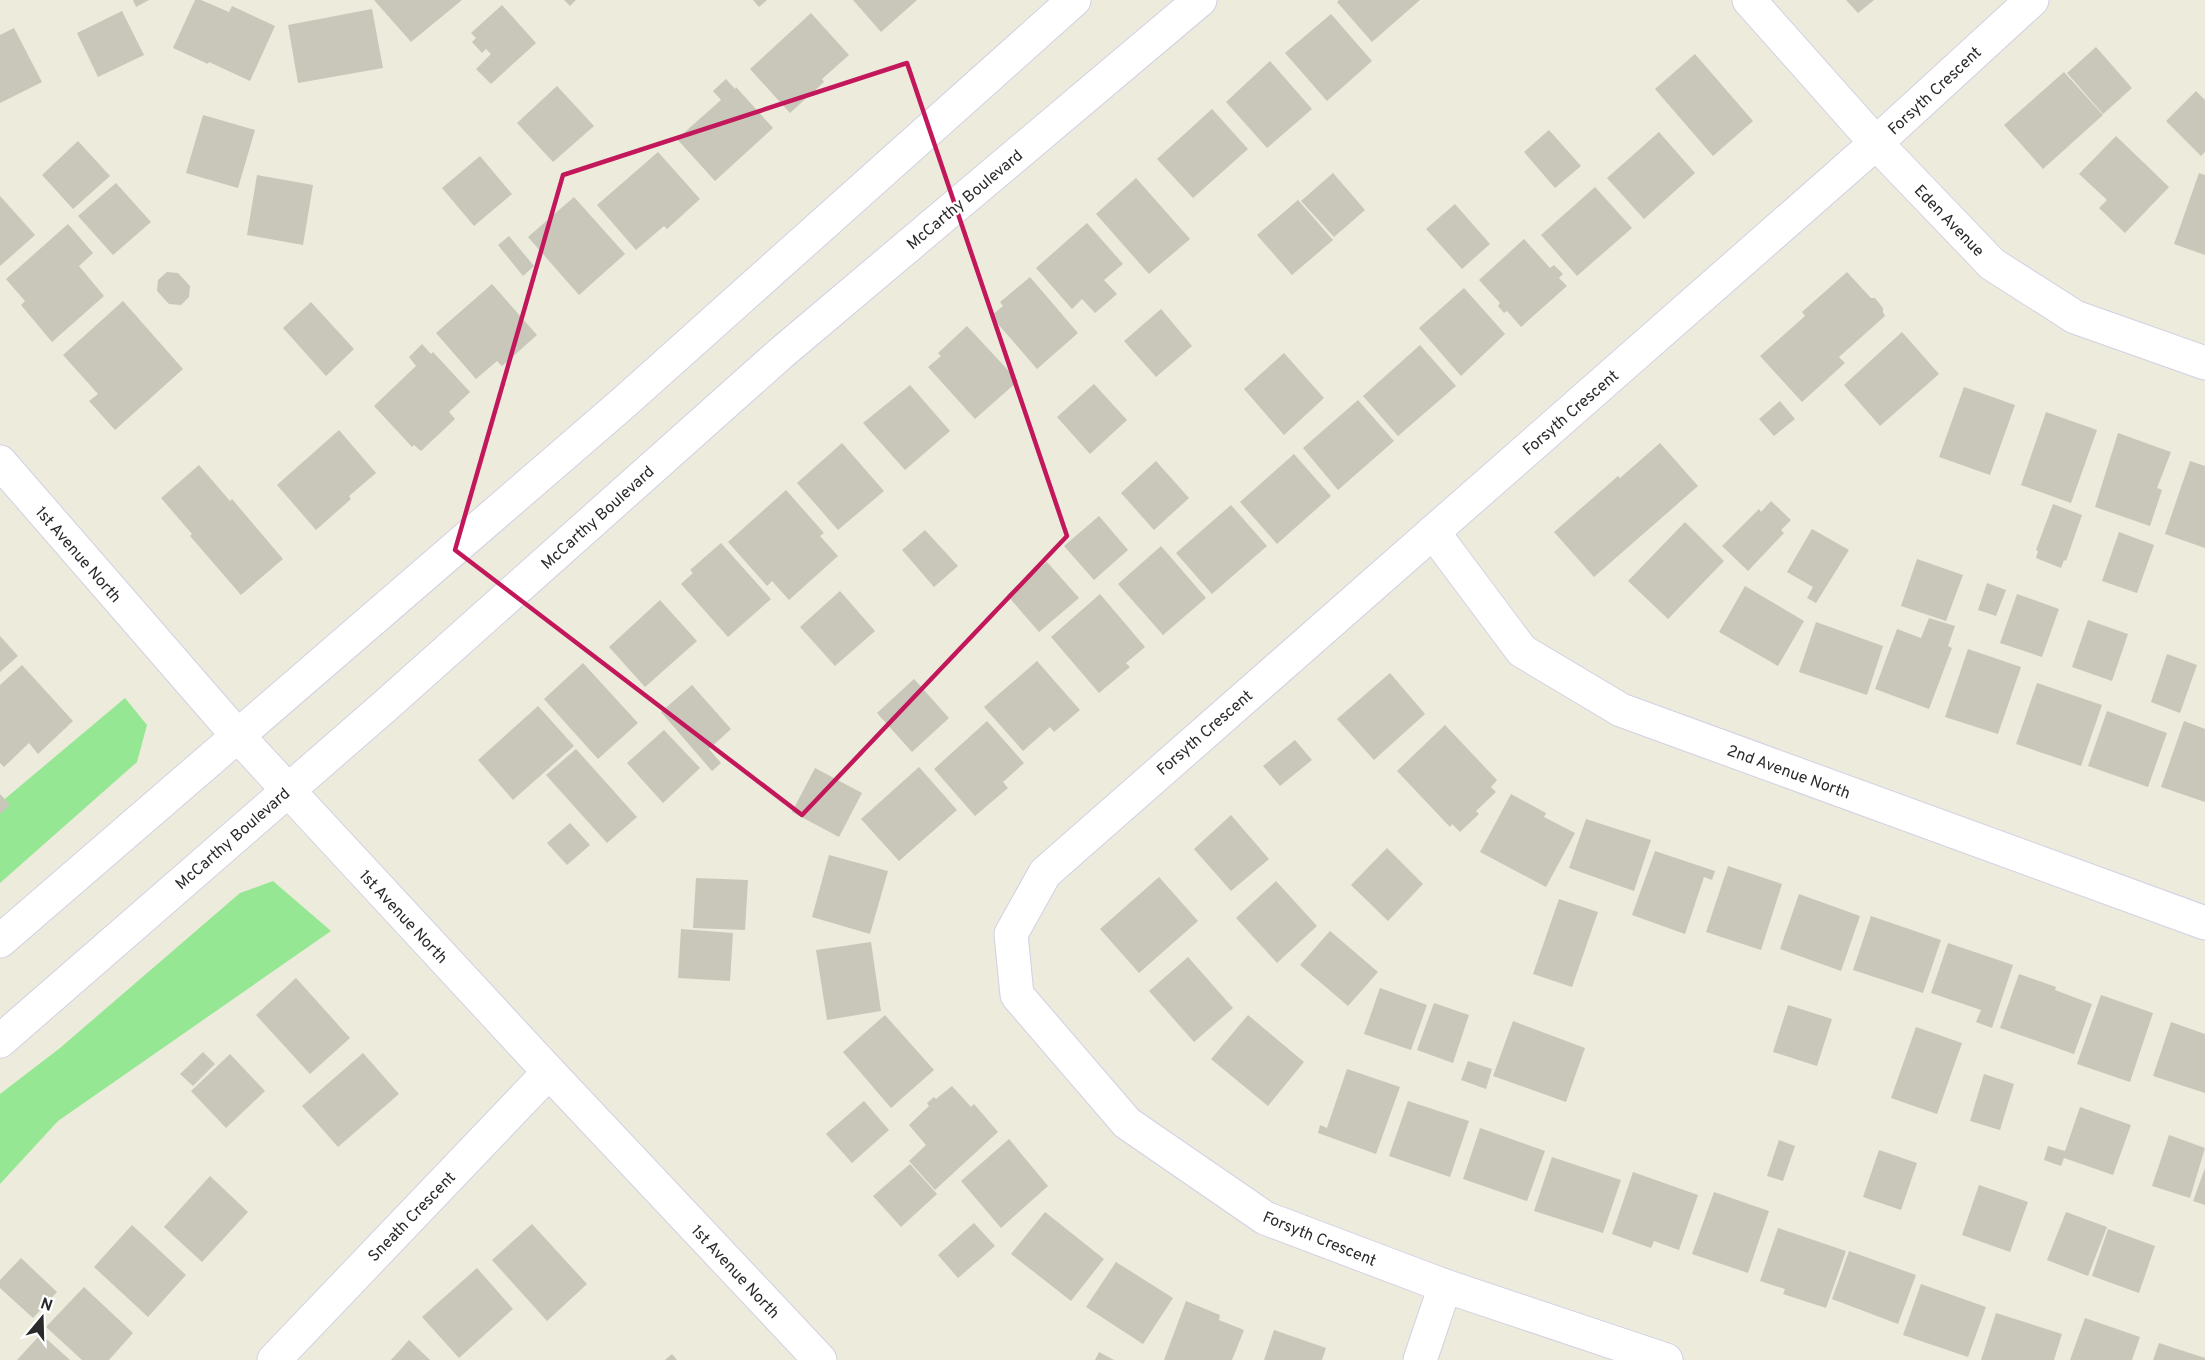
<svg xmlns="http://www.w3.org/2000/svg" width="2205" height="1360" font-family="Overpass,sans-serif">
<rect width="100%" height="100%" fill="#edebdb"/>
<g fill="#96e794">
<polygon points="125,698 147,725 137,762 0,883 0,803"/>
<polygon points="273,881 331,931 58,1121 0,1184 0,1094 60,1048 240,893"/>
</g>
<g fill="#c8c7ba">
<polygon points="133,0 149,0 136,7"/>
<polygon points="195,0 201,0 229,12 232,6 275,26 250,81 209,62 208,64 173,48"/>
<polygon points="374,0 462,0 411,42"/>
<polygon points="564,0 576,0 570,6"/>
<polygon points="753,0 767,0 759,7"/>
<polygon points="853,0 917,0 881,32"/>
<polygon points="1339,0 1420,0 1372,42 1337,2"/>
<polygon points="1846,0 1874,0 1858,13"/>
<polygon points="502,5 536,43 491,84 476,69 491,54 486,49 482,53 472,42 476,38 471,33"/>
<polygon points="372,9 383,68 298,83 288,25"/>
<polygon points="122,11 144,55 98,77 77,33"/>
<polygon points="811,13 849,55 822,79 824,82 790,113 750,69"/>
<polygon points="1331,14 1372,61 1327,101 1285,53"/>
<polygon points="14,28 42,82 0,103 0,35"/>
<polygon points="2096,47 2132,88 2103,114 2067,73"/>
<polygon points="1695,54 1753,121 1713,156 1655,89"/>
<polygon points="1270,61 1312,109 1267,148 1226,102"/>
<polygon points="2064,72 2103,115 2043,169 2004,125"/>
<polygon points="726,79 735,89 736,87 773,128 715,181 677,139 721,100 713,91"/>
<polygon points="557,86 594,126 553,162 517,123"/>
<polygon points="2196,91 2205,100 2205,152 2201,156 2166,121"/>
<polygon points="1212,109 1248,149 1193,198 1157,159"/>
<polygon points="203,115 255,130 238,188 186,173"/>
<polygon points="1549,130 1581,166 1555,188 1524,152"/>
<polygon points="1659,132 1695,173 1644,219 1607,178"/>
<polygon points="2116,136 2169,187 2125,233 2099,208 2107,200 2079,174"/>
<polygon points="78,141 110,176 73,209 42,175"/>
<polygon points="658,152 700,199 667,229 664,226 636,250 597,205"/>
<polygon points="480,156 512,194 474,226 442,188"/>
<polygon points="1333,173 1365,210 1334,237 1301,201"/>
<polygon points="2199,173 2205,175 2205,255 2174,244"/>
<polygon points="257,175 313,185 303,245 247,235"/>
<polygon points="1136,178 1190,239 1149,274 1096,214"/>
<polygon points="116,183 151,222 113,255 78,216"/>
<polygon points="1595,187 1632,228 1577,276 1541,235"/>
<polygon points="0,196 35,235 0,266"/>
<polygon points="574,197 625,254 579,295 528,237"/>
<polygon points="1298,200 1333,240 1292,275 1257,235"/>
<polygon points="1455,204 1490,244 1462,269 1426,229"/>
<polygon points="1087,223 1123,264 1104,280 1117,294 1095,313 1082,299 1072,309 1036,268"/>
<polygon points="68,224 93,253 79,266 104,296 52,342 21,305 25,301 6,279"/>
<polygon points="509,236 534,266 523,276 498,245"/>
<polygon points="1524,239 1550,268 1554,265 1563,274 1559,278 1567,286 1521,327 1507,311 1504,313 1498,306 1500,303 1479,280"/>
<polygon points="167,272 178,273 190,286 189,297 181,305 169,304 157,291 158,280"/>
<polygon points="1847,272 1871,298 1875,298 1883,308 1883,312 1885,316 1839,357 1845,363 1802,402 1760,356 1805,316 1802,312"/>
<polygon points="1030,277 1078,333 1037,369 991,316 1003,306 1000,302"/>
<polygon points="492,284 537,335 502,366 497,361 476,379 436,333"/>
<polygon points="1464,288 1505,334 1461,376 1419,328"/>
<polygon points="123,301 183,369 115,430 89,401 98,394 63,355"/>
<polygon points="311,302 354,349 326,376 283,328"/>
<polygon points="1161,309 1192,346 1156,377 1124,341"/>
<polygon points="967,326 1018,381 975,419 928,367 941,356 938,353"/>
<polygon points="1902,332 1939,374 1880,426 1844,385"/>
<polygon points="422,344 431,354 433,352 470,392 449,412 455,419 421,451 414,445 412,447 374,406 416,366 409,357"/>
<polygon points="1420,345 1456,386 1398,436 1363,396"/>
<polygon points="1284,353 1324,398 1284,435 1244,389"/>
<polygon points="1094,384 1127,420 1090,454 1057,417"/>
<polygon points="910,385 950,431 905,470 863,423"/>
<polygon points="1964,387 2015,405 1990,475 1939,457"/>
<polygon points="1358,400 1394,441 1338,490 1303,448"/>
<polygon points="1780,401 1795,419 1774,436 1759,419"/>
<polygon points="2046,412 2097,430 2071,503 2021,485"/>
<polygon points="339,430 376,473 349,496 351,499 316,530 277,485"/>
<polygon points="2118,433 2171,452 2157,488 2162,490 2150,526 2095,507"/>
<polygon points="842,443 884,491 838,530 797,483"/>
<polygon points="1660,443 1698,486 1594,577 1554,532 1618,476 1620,478"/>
<polygon points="1294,454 1331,496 1277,544 1240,502"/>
<polygon points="1156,461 1189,498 1154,530 1121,493"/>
<polygon points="2190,461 2205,466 2205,548 2165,534"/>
<polygon points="199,465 230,501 232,499 283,559 241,595 190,536 192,534 161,498"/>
<polygon points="786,490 824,533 820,536 838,556 789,600 772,581 767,586 728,542"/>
<polygon points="1771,501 1791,520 1781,530 1784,533 1748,571 1722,546 1759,509 1761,512"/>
<polygon points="2053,504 2082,515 2066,561 2064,560 2061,568 2036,558 2038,551 2036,550"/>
<polygon points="1231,505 1267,546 1212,594 1176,553"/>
<polygon points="1099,516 1128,550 1094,580 1064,546"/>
<polygon points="1685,522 1724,561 1668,619 1628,581"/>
<polygon points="1812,529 1849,550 1816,603 1807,598 1813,587 1787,572"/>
<polygon points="925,530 958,566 934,587 902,550"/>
<polygon points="2119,532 2154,545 2137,593 2102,581"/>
<polygon points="721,543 771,599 728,637 681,584 693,573 690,570"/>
<polygon points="1161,546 1206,598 1163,635 1118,584"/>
<polygon points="1917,559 1963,575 1946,621 1901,606"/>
<polygon points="1047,562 1079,598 1039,632 1007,595"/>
<polygon points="1987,583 2006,590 1996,616 1978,610"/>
<polygon points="1745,586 1804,621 1778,666 1719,632"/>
<polygon points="840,591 875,631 835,666 800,627"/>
<polygon points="1100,594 1145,647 1126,663 1130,667 1099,693 1051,637"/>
<polygon points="2017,594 2059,609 2042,657 2000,643"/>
<polygon points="660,600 697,641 645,687 609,647"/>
<polygon points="1929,618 1955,626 1948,646 1952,648 1929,709 1875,689 1897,629 1921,638"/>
<polygon points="2088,620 2128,634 2112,681 2072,667"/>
<polygon points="1816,622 1883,646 1867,695 1799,672"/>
<polygon points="0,636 18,656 0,672"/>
<polygon points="1968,649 2021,667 1998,734 1945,717"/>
<polygon points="2167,654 2197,665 2180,713 2151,702"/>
<polygon points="1037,661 1080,710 1054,732 1050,727 1023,751 984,707"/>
<polygon points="583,663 638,723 598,759 544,699"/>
<polygon points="22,665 73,721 38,754 29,743 4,767 0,763 0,685"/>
<polygon points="1390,673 1425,714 1374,760 1337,719"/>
<polygon points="914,679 949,718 912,752 877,713"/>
<polygon points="2037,683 2102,705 2081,766 2016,744"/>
<polygon points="692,685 731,729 709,749 721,763 712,771 661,712"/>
<polygon points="538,706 574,746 513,800 478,760"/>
<polygon points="2107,711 2167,733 2148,787 2088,766"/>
<polygon points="987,721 1024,763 1003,782 1008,788 975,816 934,769"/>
<polygon points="2184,721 2205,729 2205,802 2161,787"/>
<polygon points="1445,725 1497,780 1491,787 1496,792 1476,811 1479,814 1460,832 1452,824 1450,827 1397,771"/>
<polygon points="664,730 700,768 663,803 627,763"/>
<polygon points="1295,740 1312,760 1280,786 1263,766"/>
<polygon points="576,749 637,817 607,843 546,775"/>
<polygon points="919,767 957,810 899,861 861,819"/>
<polygon points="815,768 862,793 839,837 792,812"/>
<polygon points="0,794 10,805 0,814"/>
<polygon points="1511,794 1546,813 1544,817 1575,833 1546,887 1480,852"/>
<polygon points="1231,815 1269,859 1231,891 1194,849"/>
<polygon points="1586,819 1651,840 1634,891 1569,868"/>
<polygon points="570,823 590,845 567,865 547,843"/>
<polygon points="1387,848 1423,884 1388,921 1351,885"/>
<polygon points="1655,851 1715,871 1712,880 1704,877 1685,934 1632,915"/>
<polygon points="829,855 888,871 870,934 812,917"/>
<polygon points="1728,866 1782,884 1761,950 1706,932"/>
<polygon points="1159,877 1198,921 1139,973 1100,929"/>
<polygon points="696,878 748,880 745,930 693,928"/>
<polygon points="1276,881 1317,926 1277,963 1236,918"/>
<polygon points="1799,894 1860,916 1841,971 1780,949"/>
<polygon points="1559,899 1598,912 1572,987 1533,974"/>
<polygon points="1871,916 1941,940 1923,993 1853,970"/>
<polygon points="681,929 733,933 730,981 678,978"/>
<polygon points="1330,931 1378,972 1348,1006 1300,965"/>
<polygon points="871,942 881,1011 827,1020 816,950"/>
<polygon points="1948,943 2013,965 1992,1028 1976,1022 1981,1010 1931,993"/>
<polygon points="1188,957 1233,1008 1194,1042 1149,991"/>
<polygon points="2019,974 2056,987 2055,990 2092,1004 2074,1054 2000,1028"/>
<polygon points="296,978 350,1038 310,1074 256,1015"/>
<polygon points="1380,988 1427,1005 1411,1050 1364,1034"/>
<polygon points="2101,995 2153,1013 2130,1082 2077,1064"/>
<polygon points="1434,1003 1469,1015 1453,1063 1417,1050"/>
<polygon points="1788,1005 1832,1019 1817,1066 1773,1052"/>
<polygon points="885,1015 934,1070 891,1108 843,1052"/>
<polygon points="1248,1015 1304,1062 1268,1106 1211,1059"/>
<polygon points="1513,1021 1585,1048 1566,1102 1493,1076"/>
<polygon points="2171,1022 2205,1034 2205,1093 2153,1076"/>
<polygon points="1916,1027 1962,1043 1937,1114 1891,1098"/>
<polygon points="203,1052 215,1064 193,1086 180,1074"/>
<polygon points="363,1053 399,1094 338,1147 302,1106"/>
<polygon points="230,1054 265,1091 226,1128 191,1091"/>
<polygon points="1468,1061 1492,1069 1486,1089 1461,1080"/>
<polygon points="1347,1069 1400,1087 1376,1154 1318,1133 1320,1125 1327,1128"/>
<polygon points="1984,1074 2014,1084 2000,1130 1970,1121"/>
<polygon points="952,1086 971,1107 974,1104 998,1132 935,1190 909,1161 926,1145 909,1125 929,1106 927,1103 934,1097 936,1099"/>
<polygon points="864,1101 889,1130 852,1163 826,1134"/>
<polygon points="1408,1101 1469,1121 1450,1177 1389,1156"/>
<polygon points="2080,1107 2131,1125 2113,1175 2064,1158 2061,1166 2044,1160 2048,1146 2065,1151"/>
<polygon points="1480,1128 1545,1151 1527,1201 1463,1179"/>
<polygon points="2169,1135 2205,1148 2190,1198 2152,1186"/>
<polygon points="1009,1139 1048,1186 1001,1228 961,1181"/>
<polygon points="1779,1140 1795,1146 1783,1181 1767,1176"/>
<polygon points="1879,1150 1917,1163 1901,1210 1863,1197"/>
<polygon points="1552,1157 1621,1180 1603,1233 1534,1211"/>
<polygon points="910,1164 937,1194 901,1227 873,1196"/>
<polygon points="2205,1168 2205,1205 2193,1201"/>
<polygon points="1633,1172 1698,1195 1679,1250 1654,1241 1651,1248 1612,1234"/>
<polygon points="210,1176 248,1212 202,1262 164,1227"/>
<polygon points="1979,1185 2028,1202 2010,1252 1962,1235"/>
<polygon points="1714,1192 1769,1211 1748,1273 1692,1254"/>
<polygon points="1045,1212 1104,1259 1071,1301 1011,1254"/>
<polygon points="2066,1212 2107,1227 2088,1276 2047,1260"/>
<polygon points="974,1223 995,1246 958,1278 938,1255"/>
<polygon points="532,1224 587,1284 547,1321 492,1260"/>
<polygon points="132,1225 186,1275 148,1317 94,1267"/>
<polygon points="1778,1228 1846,1251 1826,1308 1783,1294 1785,1289 1760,1281"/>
<polygon points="2108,1229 2155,1246 2139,1293 2092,1276"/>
<polygon points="1849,1251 1916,1275 1898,1324 1832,1299"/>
<polygon points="21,1258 57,1292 33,1318 0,1288 0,1280"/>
<polygon points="1116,1262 1173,1298 1143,1344 1086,1307"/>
<polygon points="477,1268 513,1309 459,1358 422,1317"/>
<polygon points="1921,1284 1986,1307 1968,1357 1903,1335"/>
<polygon points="84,1287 133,1333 109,1360 82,1360 46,1327"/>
<polygon points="1186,1301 1220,1315 1219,1320 1244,1330 1232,1360 1164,1360"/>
<polygon points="1996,1313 2062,1334 2054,1360 1981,1360"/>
<polygon points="2085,1318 2140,1337 2132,1360 2070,1360"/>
<polygon points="1274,1330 1326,1348 1322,1360 1264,1360"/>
<polygon points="41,1334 70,1360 17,1360"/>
<polygon points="409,1340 430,1360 391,1360"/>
<polygon points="2159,1343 2205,1358 2205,1360 2153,1360"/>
<polygon points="1099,1352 1114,1360 1095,1360"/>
<polygon points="672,1354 677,1360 665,1360"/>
</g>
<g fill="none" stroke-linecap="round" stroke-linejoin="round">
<defs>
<g id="minor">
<polyline points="1749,0 1876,143 1992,264 2075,317 2205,363"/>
<polyline points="1433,532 1522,651 1621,710 2205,923"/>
<polyline points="274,1360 549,1072"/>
<polyline points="1420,1360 1445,1286"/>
<polyline points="1666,1360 1445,1286 1265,1218 1127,1123 1017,995 1011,934 1045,873 1876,143 2032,0"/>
</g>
<polyline id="tertiary" points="0,462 237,735"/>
<g id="secondary">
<polyline points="237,735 549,1072 820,1360"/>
<polyline points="0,941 621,405 1074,0"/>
<polyline points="0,1041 384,707 780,354 1200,0"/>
</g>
</defs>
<use href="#minor" stroke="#d2d0e4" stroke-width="35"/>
<use href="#tertiary" stroke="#d2d0e4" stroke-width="35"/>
<use href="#secondary" stroke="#d2d0e4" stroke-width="35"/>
<use href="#minor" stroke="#fff" stroke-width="33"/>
<use href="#tertiary" stroke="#fff" stroke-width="33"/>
<use href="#secondary" stroke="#fff" stroke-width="33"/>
</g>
<path fill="none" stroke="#c2185b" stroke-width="4.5" stroke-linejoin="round" d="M907,63L1067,536L802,815L455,550L563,175Z"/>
<g text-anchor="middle" stroke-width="4.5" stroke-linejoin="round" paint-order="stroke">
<g font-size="16" fill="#2a2a2a" stroke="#fff">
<text transform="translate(1934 90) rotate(-43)" y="6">Forsyth Crescent</text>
<text transform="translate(964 199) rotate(-40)" y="6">McCarthy Boulevard</text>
<text transform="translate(1950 220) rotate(46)" y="6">Eden Avenue</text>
<text transform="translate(1570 412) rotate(-41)" y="6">Forsyth Crescent</text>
<text transform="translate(597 517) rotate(-42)" y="6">McCarthy Boulevard</text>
<text transform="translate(79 554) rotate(49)" y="6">1st Avenue North</text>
<text transform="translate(1204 732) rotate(-41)" y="6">Forsyth Crescent</text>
<text transform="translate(1789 771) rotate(20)" y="6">2nd Avenue North</text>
<text transform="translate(232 838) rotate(-41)" y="6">McCarthy Boulevard</text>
<text transform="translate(404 916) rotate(47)" y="6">1st Avenue North</text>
<text transform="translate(411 1216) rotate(-46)" y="6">Sneath Crescent</text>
<text transform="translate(1320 1238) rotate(22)" y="6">Forsyth Crescent</text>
<text transform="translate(736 1271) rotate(47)" y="6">1st Avenue North</text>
</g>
</g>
<g transform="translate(42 1318) rotate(19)" stroke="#ffffff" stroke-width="4.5" paint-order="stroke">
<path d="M0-4.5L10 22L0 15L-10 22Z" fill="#2a2a2a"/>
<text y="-9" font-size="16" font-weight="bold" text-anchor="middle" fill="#2a2a2a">N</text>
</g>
</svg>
